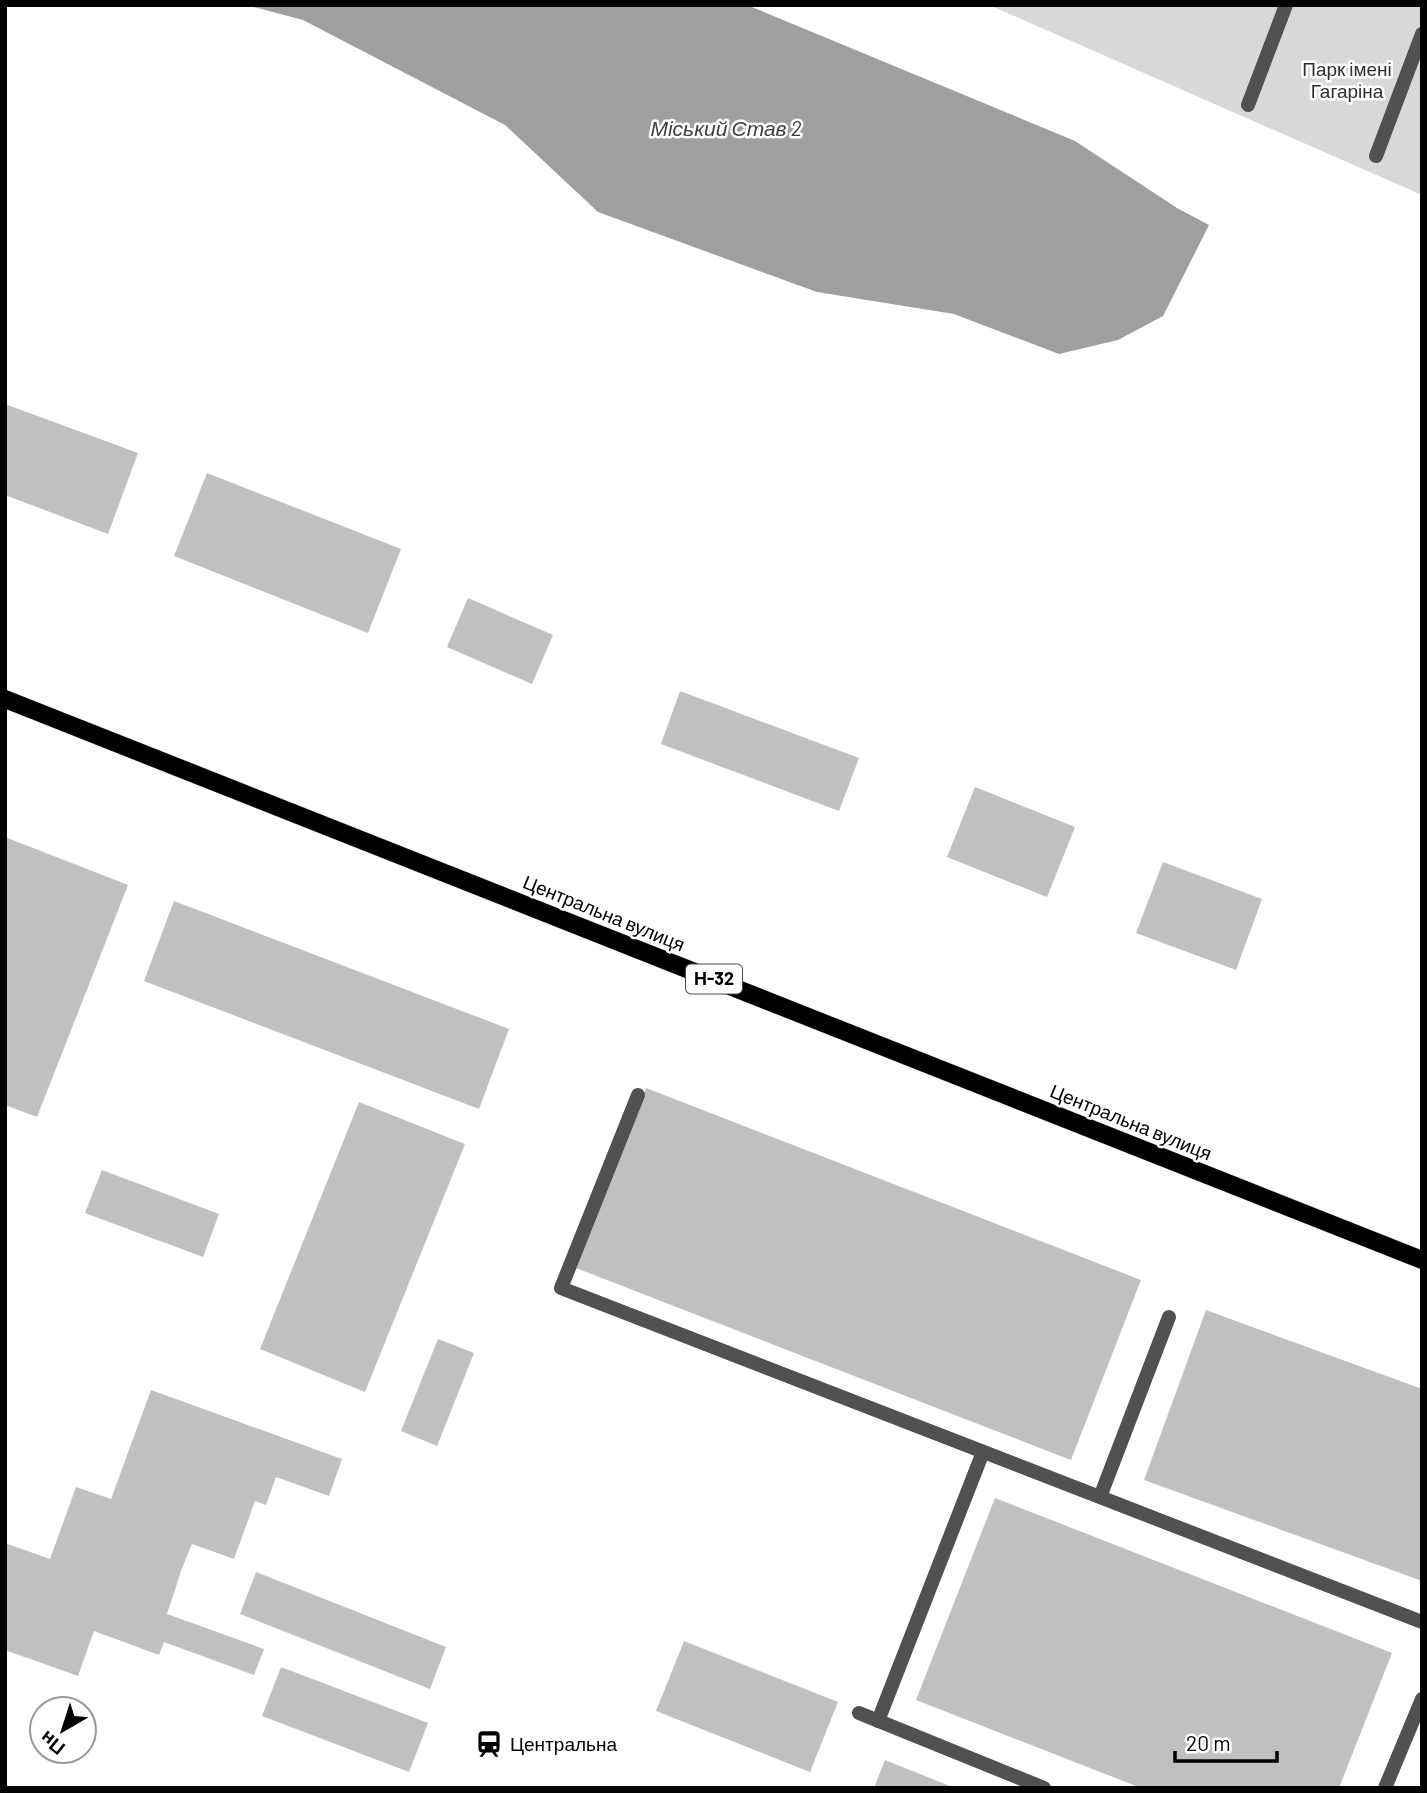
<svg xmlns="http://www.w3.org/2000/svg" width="1427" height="1793" font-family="Barlow,sans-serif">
<rect width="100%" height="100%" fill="#fff"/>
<polygon fill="#d8d8d8" points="989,5 1422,5 1422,195"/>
<polygon fill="#9f9f9f" points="246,5 747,5 1075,141 1177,208 1209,225 1163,316 1118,340 1059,354 954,314 817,292 598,212 505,125 303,20"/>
<g fill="#c0c0c0">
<polygon points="5,404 138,453 108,534 5,495"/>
<polygon points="207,473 401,549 368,633 174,556"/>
<polygon points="468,598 553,635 532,684 447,647"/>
<polygon points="680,691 859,758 839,811 661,744"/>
<polygon points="975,787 1075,827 1047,897 947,857"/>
<polygon points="5,837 128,885 37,1117 5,1105"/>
<polygon points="1163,862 1262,899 1236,970 1136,933"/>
<polygon points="174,901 509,1029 479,1109 144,981"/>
<polygon points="646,1088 1141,1280 1071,1460 576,1268"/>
<polygon points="359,1102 465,1144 365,1392 260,1349"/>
<polygon points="102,1170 219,1214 203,1257 85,1213"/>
<polygon points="1206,1310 1422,1389 1422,1581 1144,1480"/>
<polygon points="438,1339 474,1353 437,1446 401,1431"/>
<polygon points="151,1390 342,1459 329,1496 276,1477 266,1505 255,1501 234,1559 192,1544 182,1568 167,1614 264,1649 254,1675 164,1642 159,1655 94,1631 78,1676 5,1650 5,1543 50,1559 76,1487 111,1499"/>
<polygon points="995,1498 1392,1653 1339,1788 1141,1788 916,1700"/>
<polygon points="256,1572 446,1647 430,1689 240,1614"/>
<polygon points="684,1641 838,1702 810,1772 656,1711"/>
<polygon points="281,1667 428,1723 409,1772 262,1716"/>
<polygon points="885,1760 955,1788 874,1788"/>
</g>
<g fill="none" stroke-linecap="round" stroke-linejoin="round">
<defs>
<polyline id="primary" points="5,699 1422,1260"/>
</defs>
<use href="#primary" stroke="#dbdbdb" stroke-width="19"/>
<g stroke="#515151" stroke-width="14">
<polyline points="638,1095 561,1288 1422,1622"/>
<polyline points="1100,1497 1169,1317"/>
<polyline points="859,1713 1044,1788"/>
<polyline points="878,1721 983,1452"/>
<polyline points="1385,1788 1422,1699"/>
</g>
<g stroke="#515151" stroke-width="14">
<polyline points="1248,105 1286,5"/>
<polyline points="1376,156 1422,34"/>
</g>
<use href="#primary" stroke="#000" stroke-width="18"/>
</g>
<defs>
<symbol id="station-bare" viewBox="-9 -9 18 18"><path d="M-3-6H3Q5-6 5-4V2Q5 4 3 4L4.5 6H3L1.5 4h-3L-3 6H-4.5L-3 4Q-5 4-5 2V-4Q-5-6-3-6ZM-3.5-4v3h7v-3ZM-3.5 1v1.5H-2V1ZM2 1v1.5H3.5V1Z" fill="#000" stroke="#fff" stroke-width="2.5" paint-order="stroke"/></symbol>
</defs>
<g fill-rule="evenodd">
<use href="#station-bare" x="470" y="1725" width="38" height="38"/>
</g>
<g text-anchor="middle" stroke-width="5" stroke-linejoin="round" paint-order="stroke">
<rect fill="#fff" stroke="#4c4c4c" stroke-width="2" x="686" y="964.5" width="56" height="29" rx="5"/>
<g font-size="18" font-weight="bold" fill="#000">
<text x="714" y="985">Н-32</text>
</g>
<g font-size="19" fill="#2f2f2f" stroke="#fff">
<text x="1347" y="76">Парк імені<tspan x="1347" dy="22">Гагаріна</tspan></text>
</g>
<g font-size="19" fill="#000" stroke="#fff">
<text transform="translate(604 913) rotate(22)" y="7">Центральна вулиця</text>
<text transform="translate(1131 1122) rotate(22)" y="7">Центральна вулиця</text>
</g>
<g font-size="19" fill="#000" stroke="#fff" text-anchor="start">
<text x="510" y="1751">Центральна</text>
</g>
<g font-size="21" font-style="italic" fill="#404040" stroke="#fff">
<text x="726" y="136">Міський Став 2</text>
</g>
</g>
<rect width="1427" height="1793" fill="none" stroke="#000000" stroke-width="14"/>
<g transform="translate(63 1730) rotate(219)"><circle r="33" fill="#ffffff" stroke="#999999" stroke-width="2"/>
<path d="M0-5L12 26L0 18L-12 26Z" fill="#000000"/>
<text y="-10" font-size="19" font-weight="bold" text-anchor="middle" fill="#000000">Пн</text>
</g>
<path d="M1175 1751v10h102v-10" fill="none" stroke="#000000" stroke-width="3.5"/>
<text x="1186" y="1751" font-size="21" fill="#000000" stroke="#ffffff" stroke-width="5" paint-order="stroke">20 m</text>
</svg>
